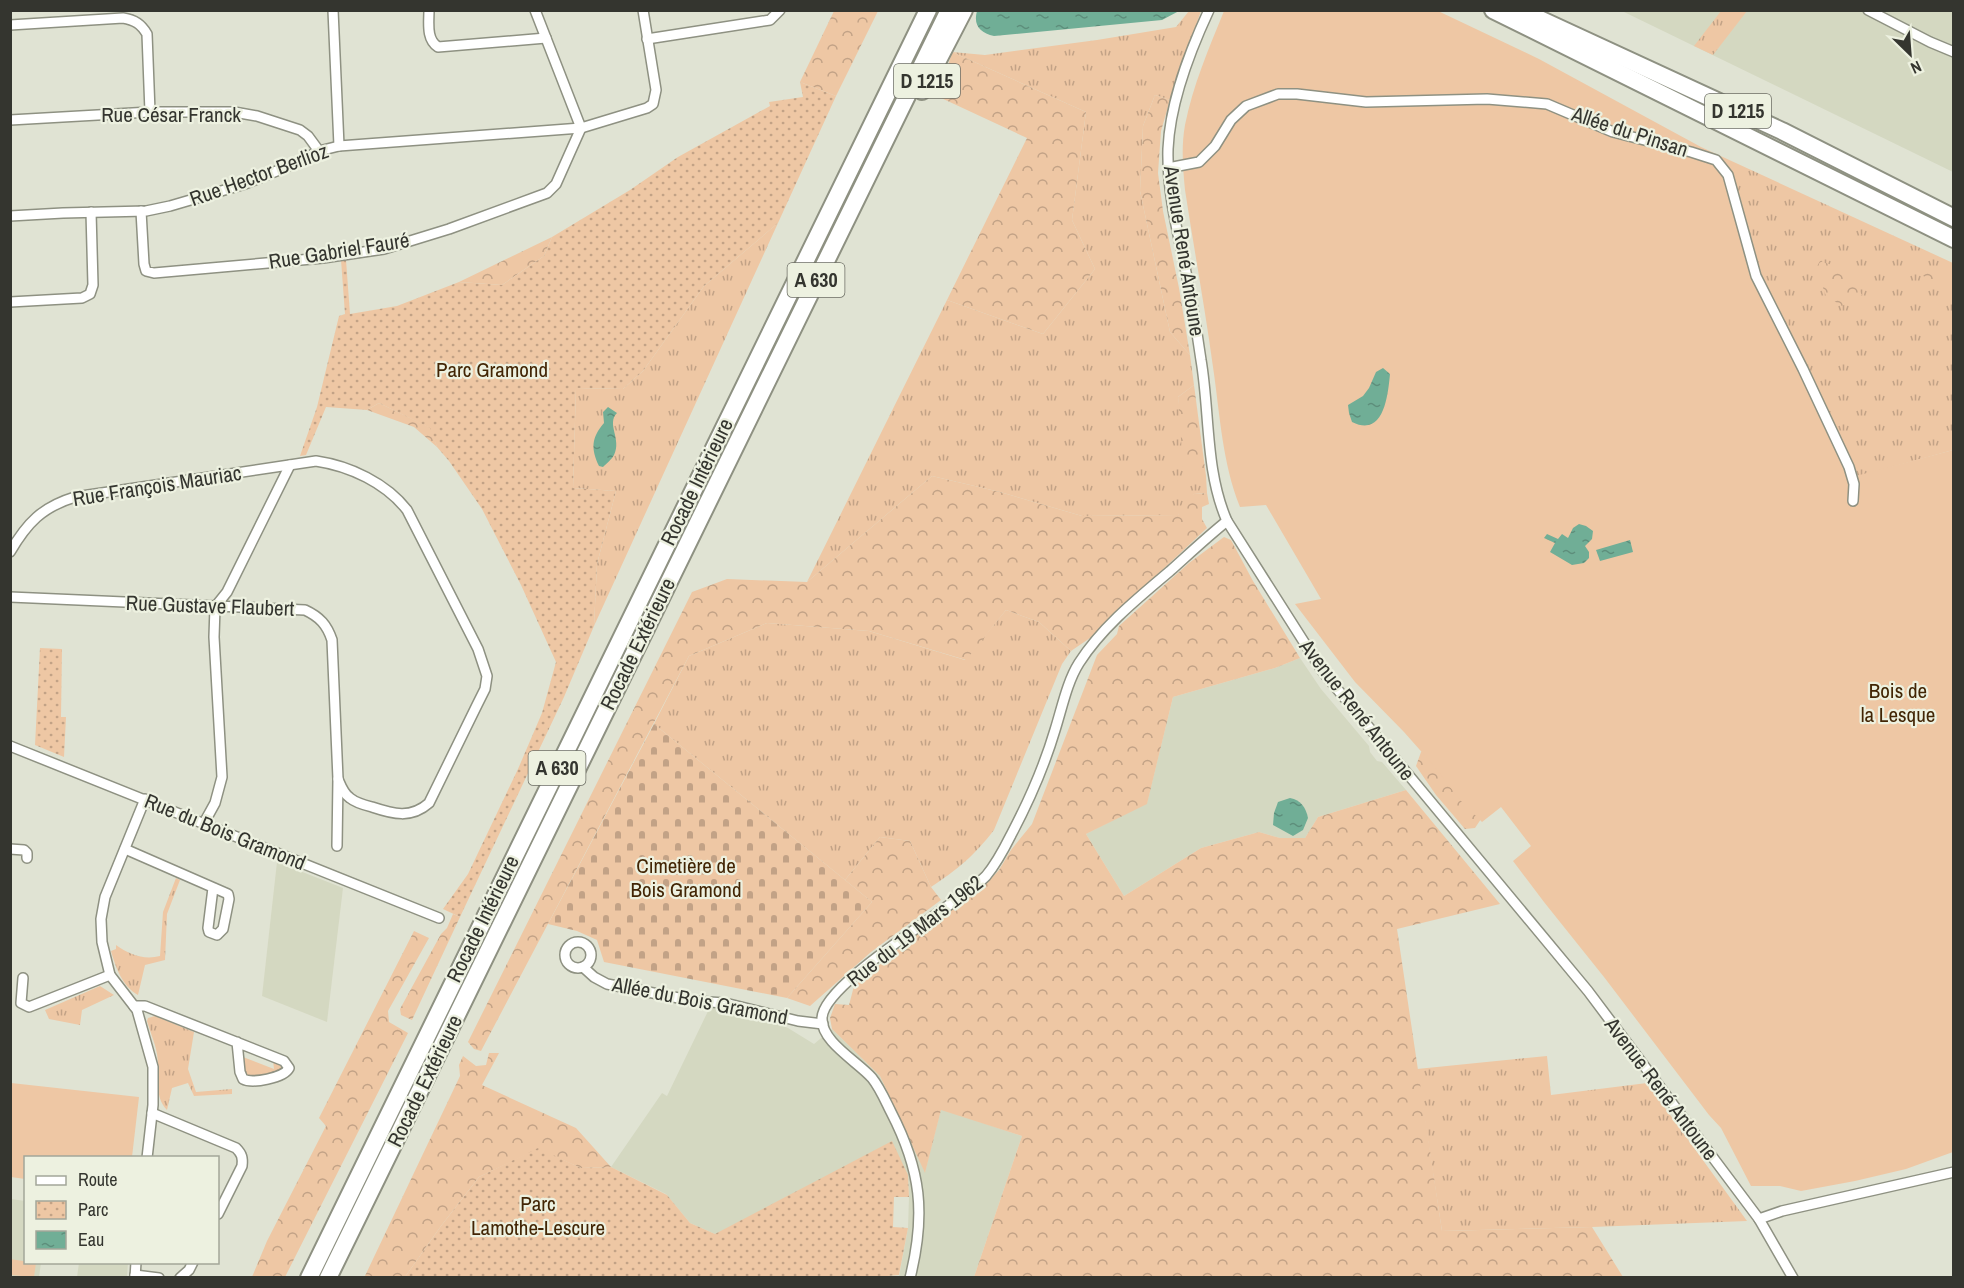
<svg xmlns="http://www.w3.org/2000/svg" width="1964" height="1288" font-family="'Archivo Narrow',sans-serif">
<defs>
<pattern id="grass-tufts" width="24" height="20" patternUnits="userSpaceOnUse" patternTransform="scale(1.5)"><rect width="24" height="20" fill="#eec7a4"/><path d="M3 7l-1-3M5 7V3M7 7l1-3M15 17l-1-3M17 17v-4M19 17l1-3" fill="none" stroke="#c2a286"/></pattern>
<pattern id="forest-crowns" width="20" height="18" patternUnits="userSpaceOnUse" patternTransform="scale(1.5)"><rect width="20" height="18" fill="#eec7a4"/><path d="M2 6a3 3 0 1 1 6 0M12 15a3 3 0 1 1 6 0" fill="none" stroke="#c2a286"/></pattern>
<pattern id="cemetery-stones" width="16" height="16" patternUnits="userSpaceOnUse" patternTransform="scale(1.5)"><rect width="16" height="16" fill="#eec7a4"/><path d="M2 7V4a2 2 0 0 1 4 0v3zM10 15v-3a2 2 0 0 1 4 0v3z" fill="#c2a286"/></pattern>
<pattern id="park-dots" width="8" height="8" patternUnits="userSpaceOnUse" patternTransform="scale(1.5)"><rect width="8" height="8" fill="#eec7a4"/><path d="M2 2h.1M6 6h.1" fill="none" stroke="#c2a286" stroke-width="1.8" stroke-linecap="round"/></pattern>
<pattern id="water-ripples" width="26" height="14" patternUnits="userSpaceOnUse" patternTransform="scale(1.5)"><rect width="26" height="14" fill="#70ae96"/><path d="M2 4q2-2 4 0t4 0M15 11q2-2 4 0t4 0" fill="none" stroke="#5d8e7b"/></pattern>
</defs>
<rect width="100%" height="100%" fill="#e0e3d3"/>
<g fill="#d4d8c1">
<polygon points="1622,11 1953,11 1953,172 1694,46"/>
<polygon points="1300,658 1321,689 1369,746 1370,752 1377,761 1382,762 1406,790 1318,817 1305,838 1280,838 1259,832 1201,848 1124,896 1086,834 1147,803 1173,697 1275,668"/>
<polygon points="277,862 343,888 327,1022 262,996"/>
<polygon points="710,1007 747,1013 779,1024 788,1028 814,1044 832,1029 880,1076 925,1172 941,1109 1022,1136 974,1277 899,1277 908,1228 909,1197 908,1175 715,1234 690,1223 666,1194 611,1167 662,1093 667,1096"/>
<polygon points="11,1199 25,1201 26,1262 41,1263 39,1277 11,1278"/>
<polygon points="79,1263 128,1263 127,1277 77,1277"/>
</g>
<g fill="url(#grass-tufts)">
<polygon points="1189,11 1201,11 1170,100 1155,95 1143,126 1140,191 1170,332 1190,355 1194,385 1178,397 1189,476 1206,476 1207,493 1194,494 1178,515 1082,516 1000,492 932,476 807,582 947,300 1043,334 1095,269 1072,220 1086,112 952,52 985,55 1097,40 1176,27"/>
<polygon points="1721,11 1747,11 1713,55 1694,46"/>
<polygon points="1701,147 1953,263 1953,450 1852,478"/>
<polygon points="778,223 594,626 597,564 616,491 573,488 576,388 623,389 643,371 704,286"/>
<path d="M1006,610L1039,622L1071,651L1062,664L994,830C974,856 958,869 931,887L910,841L880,837L845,880L654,724L689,656L767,623L869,631L965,660Z"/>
<path d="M176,878L180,880L167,914L165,960L145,965L138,995C122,986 116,968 111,951L116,949V945C130,955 144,960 160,956L163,912Z"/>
<polygon points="100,986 114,995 82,1010 80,1025 49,1019 45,1010"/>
<path d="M155,1016L194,1032L188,1069L196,1092L232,1089V1094L194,1096L188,1083L172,1088L167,1110C153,1096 160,1072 157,1054C155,1042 150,1032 147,1021L148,1018Z"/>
<polygon points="1547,1056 1551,1095 1647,1083 1747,1221 1592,1227 1442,1231 1417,1069"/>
<polygon points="243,1057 274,1069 273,1060 280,1063 282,1072 251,1079 245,1075"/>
</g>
<g fill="url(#forest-crowns)">
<polygon points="834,11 878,11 836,96 800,82"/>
<polygon points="952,52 1086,112 1072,220 1095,269 1043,334 947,300 1027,138 939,97"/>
<polygon points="1155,95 1170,100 1161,131 1158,173 1163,211 1179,288 1190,355 1170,332 1140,191 1143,126"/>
<polygon points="552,237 544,256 502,285 459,282"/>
<polygon points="1820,261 1847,270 1862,295 1842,306 1826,296 1816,268"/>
<polygon points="1919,267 1947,271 1953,269 1953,290 1919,274"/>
<polygon points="1194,385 1206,476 1189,476 1183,467 1178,397"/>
<polygon points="379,403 431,428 437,447 414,427 367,410"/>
<polygon points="932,476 1000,492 1082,516 1178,515 1184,499 1194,494 1207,493 1209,504 1202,507 1202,519 1207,528 1090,638 1071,651 1039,622 1006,610 966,660 869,631 767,623 689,656 481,1051 474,1049 468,1042 692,592 727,579 807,582"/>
<polygon points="1224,537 1231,540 1253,581 1300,658 1275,668 1173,697 1147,804 1086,834 1124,896 1201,848 1259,832 1280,838 1305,838 1318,817 1406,790 1500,904 1397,929 1442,1231 1592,1227 1623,1277 974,1277 1022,1136 941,1110 925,1173 880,1076 832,1029 830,1018 835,1004 849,1005 854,986 924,928 985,885 999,870 1011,850 1032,824 1097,655 1117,634 1119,626 1189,563"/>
<polygon points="1435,742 1501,805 1481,819 1475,828 1465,829 1436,795 1416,766 1421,752"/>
<polygon points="880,837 910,841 931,887 941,900 871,952 810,1006 787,998 872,902 845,880"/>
<polygon points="453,914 460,917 412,1020 401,1015 400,1009 441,934 447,928"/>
<polygon points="414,931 429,938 388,1011 389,1022 408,1033 285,1277 252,1277 267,1241 326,1126 319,1118"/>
<polygon points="489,1053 499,1053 482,1085 576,1128 611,1167 581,1168 538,1149 479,1177 441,1226 405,1277 364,1278 460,1076 459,1065 463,1056 476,1066 486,1065"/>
</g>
<polygon fill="url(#cemetery-stones)" points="654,724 872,902 787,998 604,962 597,940 577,931 548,924"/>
<g fill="url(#park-dots)">
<polygon points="800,82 836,96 778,223 704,286 643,371 623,389 576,388 573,488 616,491 597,564 594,626 564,697 460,917 443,909 468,874 518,769 542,713 556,662 521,585 482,509 449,461 437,447 430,428 379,403 367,410 326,407 306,455 300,456 317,407 339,316 345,314 341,260 346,260 350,314 397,306 459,282 502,285 544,256 552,237 630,190 678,157 770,106 769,102 803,97"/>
<polygon points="40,648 62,649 61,717 66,717 64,757 35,745"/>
<polygon points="892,1141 908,1175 909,1197 894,1197 893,1227 908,1228 899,1275 864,1278 405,1277 441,1226 479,1177 538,1148 581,1168 611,1167 667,1195 690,1223 715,1234"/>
</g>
<g fill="#eec7a4">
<path d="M1224,11H1438L1539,59L1701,147L1728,175L1756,276L1852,477L1953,450V1152L1906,1169L1855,1181L1801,1191L1780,1186H1751L1721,1128L1709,1115L1604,977L1544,902L1513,861L1531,846L1501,807L1482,822L1460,800L1435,767L1404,732L1355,682L1295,604L1321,599L1266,505L1240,507C1222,462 1220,414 1213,367C1205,308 1194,249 1185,190C1183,169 1181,147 1185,125C1193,85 1209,48 1224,11Z"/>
<polygon points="11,1083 139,1097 132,1157 26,1158 25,1179 11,1177"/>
<polygon points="10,1259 36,1263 34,1277 11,1275"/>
</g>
<g fill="url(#water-ripples)">
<path d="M977,11V10L1179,11L1162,20L994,36C980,33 973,25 977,11Z"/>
<path d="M1383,368L1390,374C1388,395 1384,438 1352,422L1349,413L1348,405L1363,396L1369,388L1376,372Z"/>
<path d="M608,407L617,413C606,424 622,439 614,455C612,459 606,464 603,467L599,466C591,449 591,438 604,423L603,412Z"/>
<polygon points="1579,524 1586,526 1593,531 1592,539 1585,546 1589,552 1589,558 1584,563 1572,565 1550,552 1555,543 1544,538 1547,534 1558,539 1562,534 1568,538 1573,528"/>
<polygon points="1630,540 1633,552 1600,561 1596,550"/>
<path d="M1290,798C1301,800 1306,808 1308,818L1303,830L1293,836L1273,825L1274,813L1278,802Z"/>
</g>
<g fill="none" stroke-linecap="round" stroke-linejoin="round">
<defs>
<g id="minor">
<polyline points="333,10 339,146"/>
<path d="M429,10C429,23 426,39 438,47L546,38"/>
<polyline points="535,10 581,128"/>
<path d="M1209,10C1189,53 1170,102 1168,149C1167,186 1175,222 1183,257C1190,291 1196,325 1201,360C1210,413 1205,471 1227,521L1323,672L1588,991L1759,1219L1793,1278"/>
<polyline points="1868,10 1930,42 1954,52"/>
<path d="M10,25L123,18C135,20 141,24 147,34L150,112"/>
<polyline points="647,39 770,20 780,10"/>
<polyline points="10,120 150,112 234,112 257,116 300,130 308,136 319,151"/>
<polyline points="1168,168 1199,162 1215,146 1231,120 1246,106 1278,94 1297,94 1366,102 1487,99 1547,104 1613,132 1691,152 1716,160 1728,175 1756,276 1803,369 1849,467 1854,484 1853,501"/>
<polyline points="141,211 144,264 146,271 154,273 323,258 384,249 449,229 547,193 556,184 581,128"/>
<polyline points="10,216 63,213 146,211 170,206 245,184 296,163 319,151 339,146 581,128 647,108 653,104 656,90 643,10"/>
<polyline points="10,302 82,298 90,294 93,285 91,212"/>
<path d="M10,552C27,523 42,507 75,497L316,461C350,466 386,483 407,510L478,649L487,676L485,689L477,705L429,803C411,819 393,814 372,807C364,805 356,803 350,798C343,793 341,786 338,779"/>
<path d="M10,597L305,610C320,617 327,625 332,640L338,779L337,846"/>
<polyline points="10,746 439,918"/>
<polyline points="145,799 105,897 101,919 102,942 110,975 137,1010 153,1067 153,1105 147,1158"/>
<polyline points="204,823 215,803 222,777 214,637 215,607 227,592 290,465"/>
<polyline points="10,849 24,850 27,853 27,858"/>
<polyline points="125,849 228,894 229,899 223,929 217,935 209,932 208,928 213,888"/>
<circle cx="578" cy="955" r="13"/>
<polyline points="583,967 594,977 607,984 694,1001 725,1003 798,1021 823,1024"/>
<polyline points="23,978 21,1003 29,1007 110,975"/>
<path d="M134,1006H145L284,1061L289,1068C284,1078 252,1084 243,1079L240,1072L237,1042"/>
<path d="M152,1113L236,1148C242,1154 243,1158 242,1166L218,1214"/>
<polyline points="1759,1219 1782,1211 1954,1172"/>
<polyline points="135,1275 159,1278"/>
<polyline points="135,1278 136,1262"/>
<polyline points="180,1278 189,1270 193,1262"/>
<path d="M910,1278C926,1214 921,1170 891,1112C885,1100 880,1088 872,1078C857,1061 821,1042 822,1018C823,982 958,905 986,876C996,864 1004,849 1011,835C1029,801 1044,767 1055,730C1062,708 1067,682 1079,663C1102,627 1138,598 1170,571C1189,554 1207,537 1227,521"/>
</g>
<g id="motorway">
<polyline points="1493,10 1954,239"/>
<polyline points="1520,10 1782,131 1954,218"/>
<polyline points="922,91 964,10"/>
<polyline points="309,1278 928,10"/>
<polyline points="328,1278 949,10"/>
</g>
</defs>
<use href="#minor" stroke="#8e9182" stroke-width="12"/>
<use href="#motorway" stroke="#8e9182" stroke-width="20"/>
<use href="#minor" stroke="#fff" stroke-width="9"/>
<use href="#motorway" stroke="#fff" stroke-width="16"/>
</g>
<g text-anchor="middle" stroke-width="4.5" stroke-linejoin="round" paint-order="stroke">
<g fill="#edf1e0" stroke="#6c6d64" stroke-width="1.5">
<rect x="894" y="64" width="66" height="34" rx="4.5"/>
<rect x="1705" y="94" width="66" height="34" rx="4.5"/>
<rect x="787.5" y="263" width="57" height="34" rx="4.5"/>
<rect x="528.5" y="751" width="57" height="34" rx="4.5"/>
</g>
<g font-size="20" font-weight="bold" fill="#34352f">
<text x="927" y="88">D 1215</text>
<text x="1738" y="118">D 1215</text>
<text x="816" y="287">A 630</text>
<text x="557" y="775">A 630</text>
</g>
<g font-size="21" fill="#34352f" stroke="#edf1e0">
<text x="171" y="122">Rue César Franck</text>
<text transform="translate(1630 132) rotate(18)" y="7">Allée du Pinsan</text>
<text transform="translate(259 175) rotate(-20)" y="7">Rue Hector Berlioz</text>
<text transform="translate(339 251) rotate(-9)" y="7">Rue Gabriel Fauré</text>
<text transform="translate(1184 251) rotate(81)" y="7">Avenue René Antoune</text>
<text transform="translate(697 482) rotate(-64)" y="7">Rocade Intérieure</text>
<text transform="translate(157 486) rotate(-9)" y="7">Rue François Mauriac</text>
<text transform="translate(210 606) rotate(2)" y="7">Rue Gustave Flaubert</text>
<text transform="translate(638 644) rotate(-64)" y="7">Rocade Extérieure</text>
<text transform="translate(1357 710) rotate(52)" y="7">Avenue René Antoune</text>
<text transform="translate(225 832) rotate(22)" y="7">Rue du Bois Gramond</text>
<text transform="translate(483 919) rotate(-64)" y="7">Rocade Intérieure</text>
<text transform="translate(915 931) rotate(-38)" y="7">Rue du 19 Mars 1962</text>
<text transform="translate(700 1001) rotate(11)" y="7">Allée du Bois Gramond</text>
<text transform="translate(425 1081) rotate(-64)" y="7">Rocade Extérieure</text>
<text transform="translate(1661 1089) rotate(53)" y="7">Avenue René Antoune</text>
</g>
<g font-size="21" fill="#422504" stroke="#edf1e0">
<text x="492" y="377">Parc Gramond</text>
<text x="1898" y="698">Bois de<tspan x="1898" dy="24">la Lesque</tspan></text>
<text x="686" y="873">Cimetière de<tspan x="686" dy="24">Bois Gramond</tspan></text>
<text x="538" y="1211">Parc<tspan x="538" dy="24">Lamothe-Lescure</tspan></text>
</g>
</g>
<rect width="1964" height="1288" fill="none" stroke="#34352f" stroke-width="24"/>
<rect x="24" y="1156" width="195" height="108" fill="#edf1e0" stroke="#a3a699" stroke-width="1.5"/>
<rect x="36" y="1176" width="30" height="9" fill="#ffffff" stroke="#a3a699" stroke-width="1.5"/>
<text x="78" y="1186" font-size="18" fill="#34352f">Route</text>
<rect x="36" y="1201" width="30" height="18" fill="url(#park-dots)" stroke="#a3a699" stroke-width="1.5"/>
<text x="78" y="1216" font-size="18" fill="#34352f">Parc</text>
<rect x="36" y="1231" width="30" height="18" fill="url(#water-ripples)" stroke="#a3a699" stroke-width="1.5"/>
<text x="78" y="1246" font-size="18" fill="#34352f">Eau</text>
<g transform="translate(1910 54) rotate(155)" stroke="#edf1e0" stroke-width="4.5" paint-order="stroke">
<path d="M0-4.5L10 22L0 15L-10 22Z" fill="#34352f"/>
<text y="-9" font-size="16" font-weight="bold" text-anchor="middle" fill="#34352f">N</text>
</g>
</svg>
